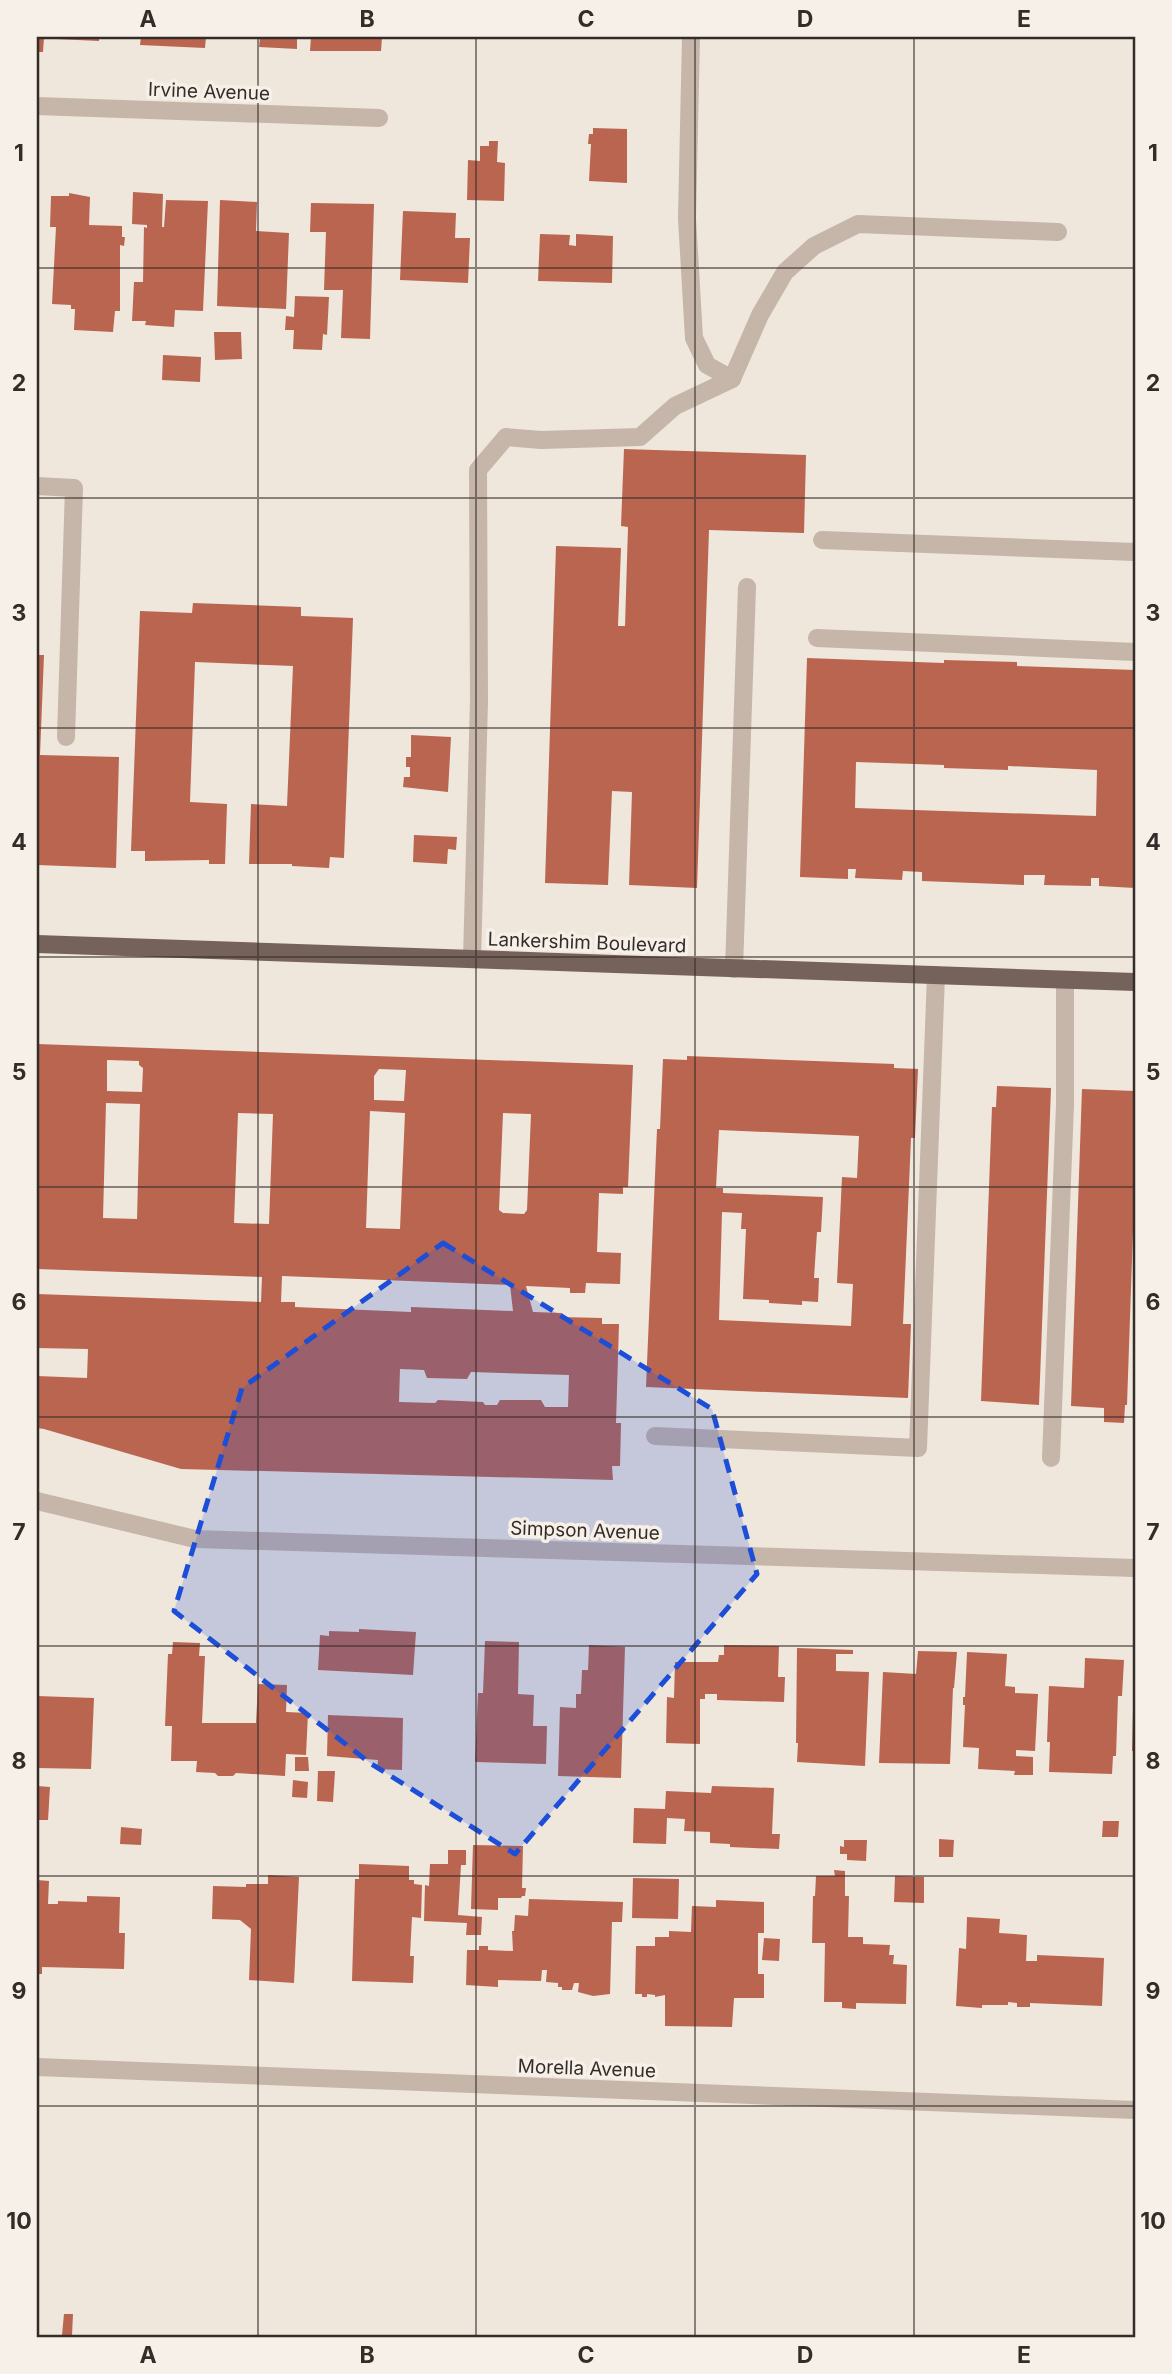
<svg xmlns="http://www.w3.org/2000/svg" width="1172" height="2374" font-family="Inter,sans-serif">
<rect width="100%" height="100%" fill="#efe6dc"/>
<g fill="#ba6550" fill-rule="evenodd">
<polygon points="37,37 44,37 43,52 37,52"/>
<polygon points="56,37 99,37 99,41 56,39"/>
<polygon points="141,37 206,37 205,48 140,45"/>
<polygon points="260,37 297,37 297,49 259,47"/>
<polygon points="311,37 382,37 381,51 310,51"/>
<polygon points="593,128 627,129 627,183 589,181 591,144 588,144 589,134 593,134"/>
<polygon points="489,141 498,141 497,162 505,163 504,201 467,200 468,160 480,161 480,146 489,146"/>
<polygon points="133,192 163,194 162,227 164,227 166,200 208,201 203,311 175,310 174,327 145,325 146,321 132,321 134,282 143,282 144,227 147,228 147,225 132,224"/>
<polygon points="69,193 90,197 89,225 122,226 122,237 125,237 124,246 120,245 120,311 115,311 113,332 74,330 75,309 71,309 71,305 52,304 56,227 50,227 51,196 69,196"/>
<polygon points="220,200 257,202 256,231 289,233 286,309 217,306"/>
<polygon points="311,203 374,204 370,339 341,338 343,290 324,290 326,232 310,232"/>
<polygon points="403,211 456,213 455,238 470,238 468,283 400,280"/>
<polygon points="540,234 570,235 569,245 576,246 576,234 613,236 612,283 538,281"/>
<polygon points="295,296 329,297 327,335 323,334 322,350 293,349 294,330 285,330 286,316 294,317"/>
<polygon points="214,332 241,332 242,359 215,360"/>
<polygon points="163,355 201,357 200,382 162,380"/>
<polygon points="624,449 806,455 804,533 709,530 697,888 629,885 632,792 612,791 608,885 545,883 556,546 621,548 618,626 625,626 628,527 621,526"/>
<polygon points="193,603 301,607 301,616 353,618 344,858 330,857 329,868 292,866 292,864 249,864 251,804 287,806 293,666 195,662 190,802 227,804 225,864 209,864 209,860 145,861 145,851 131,851 140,611 192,613"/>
<polygon points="37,655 44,655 40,755 119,757 116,868 37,865"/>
<path d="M807,658L944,663V660L1017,662V666L1135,670V888L1099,886V878H1091V886L1044,885L1045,875H1024V885L922,881V872L903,871L902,880L855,878L856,869H848V879L800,877ZM856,762L944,765V768L1008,770V766L1097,770L1096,816L855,808Z"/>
<polygon points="411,735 451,737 448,792 403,787 404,777 410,777 410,767 406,767 406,757 411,757"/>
<polygon points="414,835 457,837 456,850 448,849 447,864 413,862"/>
<path d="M37,1044L633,1065L628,1187H623V1194L599,1193L597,1252L621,1253L620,1284L586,1283L585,1293H570V1288L526,1286L533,1312L562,1313L561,1317L602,1318V1324H619L616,1423H621L620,1466H612L613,1480L181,1469L44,1429L37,1428V1376L87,1378L88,1349L37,1348V1294L261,1302L262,1277L37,1269ZM107,1060L139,1061V1065L143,1068L142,1092L107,1091ZM379,1069L406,1070L404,1101L374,1100V1076ZM106,1103L140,1104L137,1219L103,1218ZM370,1111L405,1113L400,1229L366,1228ZM238,1113L273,1114L269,1224L234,1223ZM503,1113L531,1114L527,1210L524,1214L503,1213L499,1210ZM282,1276L510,1285L513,1311L411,1307V1312L295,1307V1302H281ZM400,1369L424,1370L427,1378L467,1379L471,1372L569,1375L568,1407H545L541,1400H500L497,1405H485L483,1402L438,1400L435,1403L399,1402Z"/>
<path d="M687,1056L894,1064V1068L918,1069L915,1138H911L903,1324H911L908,1398L646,1387L657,1129H660L663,1059L687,1060ZM719,1130L859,1136L857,1178L842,1177L837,1283L853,1284L851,1326L719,1320L722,1212L742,1213L741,1229H746L743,1299L769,1300V1303L802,1305V1301L818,1302L819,1278H814L817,1232H821L823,1197L723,1193V1188H716Z"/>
<polygon points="997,1086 1051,1088 1039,1405 981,1401 992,1107 996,1107"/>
<polygon points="1082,1089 1135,1091 1135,1172 1127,1405 1125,1405 1124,1423 1104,1422 1104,1408 1071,1406"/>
<polygon points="359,1629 416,1632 413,1675 318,1670 320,1635 329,1636 329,1631 359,1632"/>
<polygon points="485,1641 519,1642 518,1694 534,1695 533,1726 547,1726 546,1764 475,1762 478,1693 483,1693"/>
<polygon points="173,1642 200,1643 199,1656 205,1656 202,1723 256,1723 258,1684 287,1685 286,1712 308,1713 306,1755 286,1754 285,1776 236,1773 233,1776 218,1776 215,1773 196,1772 197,1761 171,1761 172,1726 165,1726 168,1654 172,1654"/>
<polygon points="589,1645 625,1647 621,1778 558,1776 560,1707 576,1708 576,1694 581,1694 582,1670 588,1670"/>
<polygon points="724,1645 779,1646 778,1677 785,1677 784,1702 717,1700 717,1694 705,1694 705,1699 700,1699 700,1744 666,1743 667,1697 674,1698 675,1662 718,1662 719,1655 724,1655"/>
<polygon points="797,1648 853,1650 853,1654 836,1654 836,1671 869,1672 865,1766 797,1762 798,1743 796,1743"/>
<polygon points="918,1651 957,1652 954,1688 953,1688 950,1764 879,1763 883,1672 916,1674"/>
<polygon points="967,1652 1007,1654 1005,1686 1015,1687 1015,1693 1038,1694 1035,1751 1016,1750 1016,1756 1033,1757 1033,1775 1014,1775 1015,1771 978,1769 979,1748 963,1747 965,1705 963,1705 963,1697 965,1697"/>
<polygon points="1085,1658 1124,1660 1122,1696 1118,1696 1116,1756 1113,1756 1112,1774 1049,1772 1050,1742 1047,1742 1049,1686 1084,1688"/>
<polygon points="37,1696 94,1698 91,1769 37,1768"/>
<polygon points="1133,1709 1135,1709 1135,1751 1132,1751"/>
<polygon points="328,1715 403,1718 402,1770 377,1769 378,1760 327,1756"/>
<polygon points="295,1757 308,1757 309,1771 295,1771"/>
<polygon points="318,1771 335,1771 333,1802 317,1801"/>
<polygon points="293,1780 308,1782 307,1798 292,1797"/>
<polygon points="37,1786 50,1787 48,1820 37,1820"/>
<polygon points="712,1786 774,1788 772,1834 780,1834 779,1849 730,1847 730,1844 710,1843 710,1832 684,1831 685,1819 667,1818 666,1844 633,1843 634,1808 665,1809 666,1791 711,1793"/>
<polygon points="1103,1821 1119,1821 1118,1837 1102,1837"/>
<polygon points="121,1827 142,1829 141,1845 120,1844"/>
<polygon points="939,1839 954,1840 953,1857 939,1857"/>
<polygon points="844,1840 867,1840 866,1861 847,1860 847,1854 840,1854 840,1846 844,1847"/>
<polygon points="473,1845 523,1846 522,1888 526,1888 525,1896 522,1896 521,1898 498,1898 498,1910 471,1909"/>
<polygon points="448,1850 466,1850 466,1865 461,1865 458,1915 482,1917 481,1935 466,1935 467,1923 424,1921 425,1885 429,1886 430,1864 448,1864"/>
<polygon points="359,1864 409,1866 409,1880 414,1880 414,1884 422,1885 421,1918 412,1917 410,1956 414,1956 413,1983 352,1981 355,1879 359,1879"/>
<polygon points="834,1870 845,1871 845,1896 849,1896 848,1937 863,1937 863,1944 890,1945 889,1955 894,1955 893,1964 907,1965 906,2004 856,2003 856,2009 842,2008 842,2002 824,2002 825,1943 812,1943 813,1896 815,1896 816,1876 835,1876"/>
<polygon points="268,1875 299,1877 294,1983 249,1980 251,1929 240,1920 212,1919 213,1886 246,1887 246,1884 268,1884"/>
<polygon points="895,1876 924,1877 924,1903 894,1902"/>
<polygon points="633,1878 679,1879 678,1919 632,1918"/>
<polygon points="37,1880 49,1881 48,1904 58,1904 58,1901 87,1902 87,1896 120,1897 119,1933 125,1933 124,1969 42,1967 42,1974 37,1974"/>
<polygon points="529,1899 623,1902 622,1922 612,1922 610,1994 593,1996 578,1992 579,1983 574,1983 572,1990 562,1990 562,1987 558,1987 558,1983 546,1982 547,1970 542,1970 541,1981 498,1980 498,1987 466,1985 467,1950 479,1950 479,1946 488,1946 488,1950 513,1951 512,1931 514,1931 515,1915 528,1916"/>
<polygon points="716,1900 764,1902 764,1933 758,1933 758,1974 764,1974 764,1998 734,1998 732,2027 665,2026 665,1995 655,1997 655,1995 647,1994 647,1997 642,1997 642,1994 635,1994 636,1946 655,1946 655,1937 669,1937 669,1931 691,1932 692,1906 716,1907"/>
<polygon points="967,1917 1000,1919 999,1933 1027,1935 1026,1961 1037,1961 1037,1955 1104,1958 1102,2006 1030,2003 1030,2007 1017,2007 1017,2003 1008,2002 1008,2005 982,2005 982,2008 956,2006 959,1948 966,1949"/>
<polygon points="764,1938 780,1939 779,1961 762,1960"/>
<polygon points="64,2314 73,2314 72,2335 62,2335"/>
</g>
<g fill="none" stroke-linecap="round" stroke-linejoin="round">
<g stroke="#c6b5a9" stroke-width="18">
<polyline points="691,37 687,218 694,338 707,365 732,379"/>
<polyline points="37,486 74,488 66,737"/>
<polyline points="822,540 1135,552"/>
<polyline points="817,638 1135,652"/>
<polyline points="472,959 479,701 478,470 506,437 541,440 640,437 675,406 732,379 760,315 785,272 814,246 858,224 1058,232"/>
<polyline points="734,969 747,587"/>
<polyline points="655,1436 918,1448 936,975"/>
<polyline points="1051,1458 1065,1105 1065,980"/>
</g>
<g stroke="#c6b5a9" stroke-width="18">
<polyline points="37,106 379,118"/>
<polyline points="37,1501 195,1539 1135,1568"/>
<polyline points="37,2067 1135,2110"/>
</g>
<polyline stroke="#75625b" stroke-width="18" points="37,944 1135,982"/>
</g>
<path fill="#1d4ed8" fill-opacity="0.2" stroke="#1d4ed8" stroke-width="5" stroke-dasharray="14 9" stroke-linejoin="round" d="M443,1243L712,1409L757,1574L515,1854L370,1763L174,1611L242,1388Z"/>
<path fill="none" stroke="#342c28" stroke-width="2" stroke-opacity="0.55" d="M258,37V2337M476,37V2337M695,37V2337M914,37V2337M37,268H1135M37,498H1135M37,728H1135M37,957H1135M37,1187H1135M37,1417H1135M37,1646H1135M37,1876H1135M37,2106H1135"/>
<g text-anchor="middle" stroke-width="7" stroke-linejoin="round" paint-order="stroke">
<g font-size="19" fill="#342c28" stroke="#f7f0e8">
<text transform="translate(209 91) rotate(2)" y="7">Irvine Avenue</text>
<text transform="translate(587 942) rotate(2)" y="7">Lankershim Boulevard</text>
<text transform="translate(585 1530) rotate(2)" y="7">Simpson Avenue</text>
<text transform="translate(587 2068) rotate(2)" y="7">Morella Avenue</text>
</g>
</g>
<rect width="1172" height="2374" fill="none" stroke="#f7f0e8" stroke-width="77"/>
<rect x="38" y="38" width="1096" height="2298" fill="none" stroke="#342c28" stroke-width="2.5"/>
<g font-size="23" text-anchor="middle" font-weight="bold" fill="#342c28">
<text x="148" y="27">A</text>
<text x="367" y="27">B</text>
<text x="586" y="27">C</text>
<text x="805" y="27">D</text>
<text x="1024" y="27">E</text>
<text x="19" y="161">1</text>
<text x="1153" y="161">1</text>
<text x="19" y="391">2</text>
<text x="1153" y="391">2</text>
<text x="19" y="621">3</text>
<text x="1153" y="621">3</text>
<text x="19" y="850">4</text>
<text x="1153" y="850">4</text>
<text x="19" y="1080">5</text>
<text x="1153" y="1080">5</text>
<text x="19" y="1310">6</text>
<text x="1153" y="1310">6</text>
<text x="19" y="1540">7</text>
<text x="1153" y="1540">7</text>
<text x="19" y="1769">8</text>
<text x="1153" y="1769">8</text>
<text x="19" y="1999">9</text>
<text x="1153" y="1999">9</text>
<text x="19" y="2229">10</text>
<text x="1153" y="2229">10</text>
<text x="148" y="2363">A</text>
<text x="367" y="2363">B</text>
<text x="586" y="2363">C</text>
<text x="805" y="2363">D</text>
<text x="1024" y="2363">E</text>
</g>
</svg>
